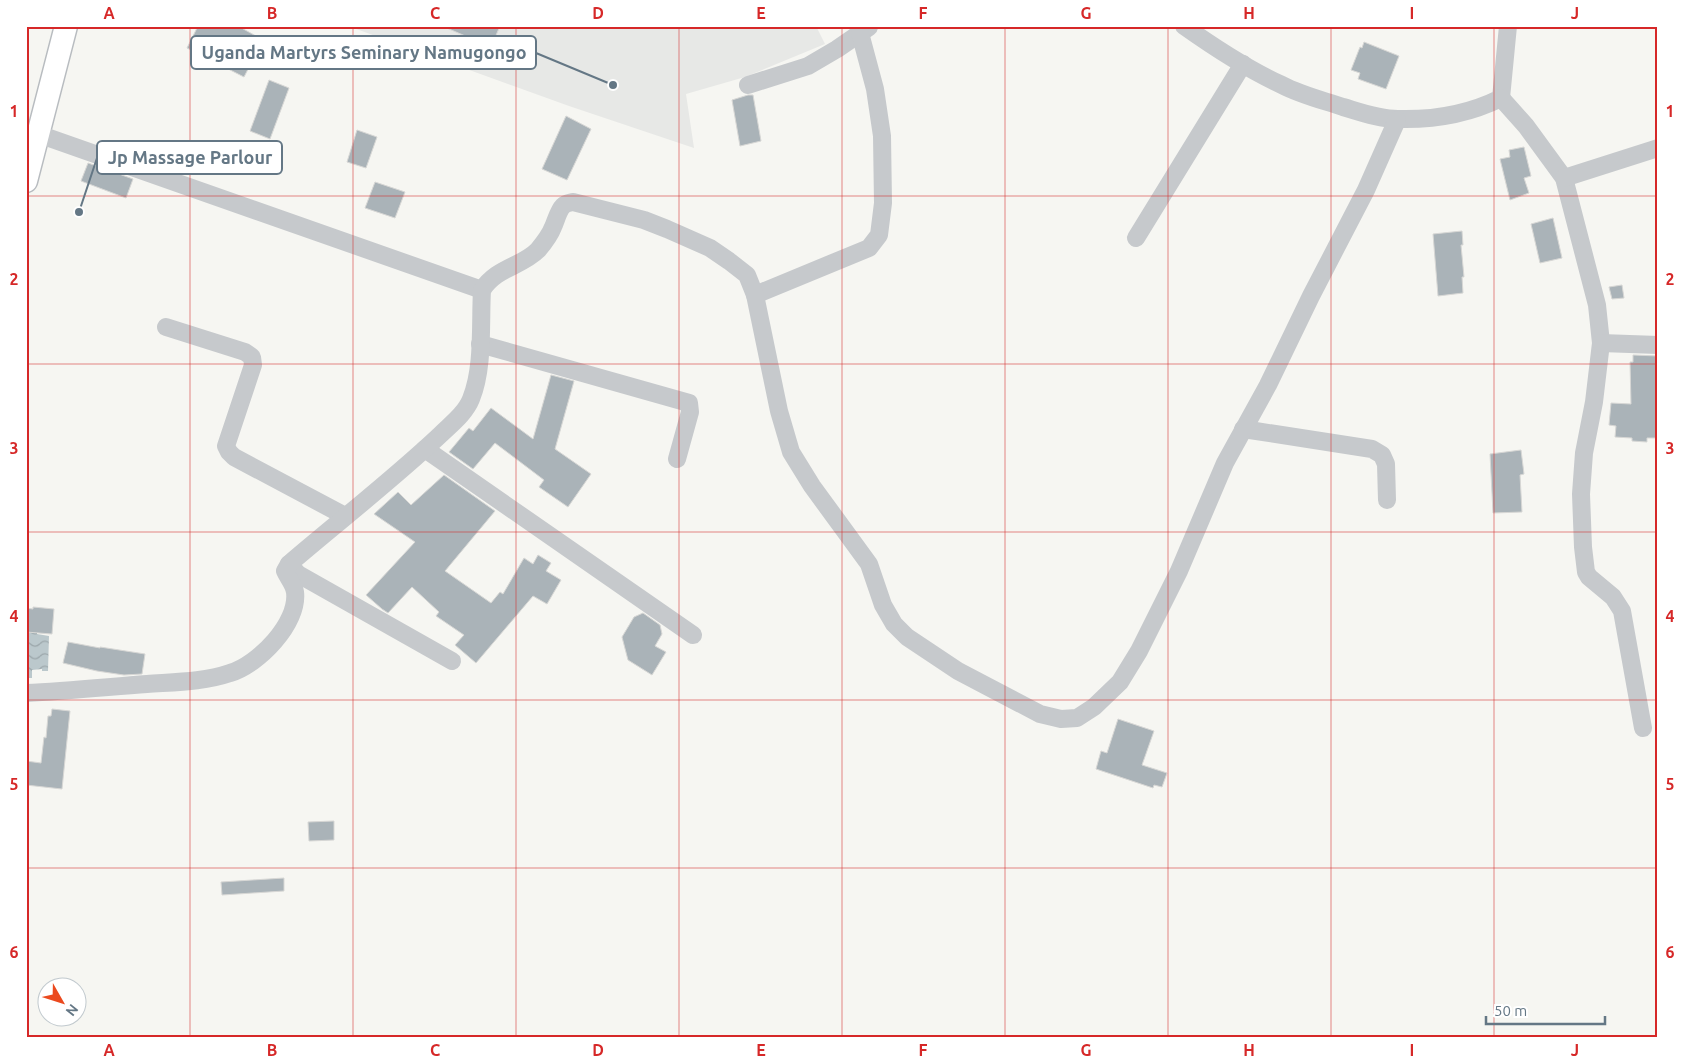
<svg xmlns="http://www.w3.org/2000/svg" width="1684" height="1064" font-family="Ubuntu,sans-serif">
<defs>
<pattern id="water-waves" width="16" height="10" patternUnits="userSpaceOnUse" patternTransform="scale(1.25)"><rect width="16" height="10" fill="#bbc8cc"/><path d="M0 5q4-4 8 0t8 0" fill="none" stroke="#9ca7ab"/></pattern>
</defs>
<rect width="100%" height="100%" fill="#f6f6f2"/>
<polygon fill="#e7e8e6" points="348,26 816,26 825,44 745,77 686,94 694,148 569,106"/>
<polygon fill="url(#water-waves)" points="26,628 37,630 37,634 49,636 48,671 42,671 42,669 32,670 32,678 26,678"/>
<g fill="#aab3b8" stroke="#d7d7d5">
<polygon points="198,26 238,26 263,40 244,77 187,48"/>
<polygon points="442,26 500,26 491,47"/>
<polygon points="1364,42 1399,56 1386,89 1358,79 1360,73 1351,70 1360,47 1362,48"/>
<polygon points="269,80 289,88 270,139 250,131"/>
<polygon points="748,95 753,95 761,141 740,146 732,100"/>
<polygon points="566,116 591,129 567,180 542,169"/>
<polygon points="357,130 377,137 366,168 347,162"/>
<polygon points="1524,147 1531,176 1524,178 1529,193 1510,200 1500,159 1510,157 1509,150"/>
<polygon points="88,163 133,179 126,198 81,181"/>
<polygon points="375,182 405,192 395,218 365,208"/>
<polygon points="1553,218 1562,258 1540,263 1531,224"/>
<polygon points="1462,231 1463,245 1461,245 1464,277 1462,277 1463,293 1438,296 1433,234"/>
<polygon points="1622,285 1624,298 1612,299 1609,287"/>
<polygon points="1633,355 1658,356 1658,438 1647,438 1647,442 1632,441 1632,438 1615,437 1616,426 1609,425 1611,403 1631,404 1630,362 1633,362"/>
<polygon points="551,375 574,381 555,449 591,474 568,507 539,487 544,480 495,443 473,469 449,452 469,428 473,431 491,408 533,439"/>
<polygon points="1521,450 1524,474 1520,475 1522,512 1493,513 1490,454"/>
<polygon points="444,475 495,511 445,571 491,603 500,592 503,594 524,558 533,564 538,555 551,563 546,571 561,580 547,604 533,596 476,663 455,645 464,635 436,616 439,612 412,587 388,613 382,609 366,595 415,542 374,514 398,492 411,505"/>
<polygon points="33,607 54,609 52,634 26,632 26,608 33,609"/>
<polygon points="643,613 660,625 662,634 655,646 666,652 652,675 628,660 622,637 634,617"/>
<polygon points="68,642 100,648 100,647 145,654 142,674 124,675 97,671 63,663"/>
<polygon points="52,709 70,711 62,789 26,785 26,761 41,763 44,737 46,738 48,716 51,716"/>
<polygon points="1118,719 1154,731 1142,765 1167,773 1162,787 1154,785 1153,788 1096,769 1101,751 1107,753"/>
<polygon points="334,821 334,840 309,841 308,822"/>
<polygon points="284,878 284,891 222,895 221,882"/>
</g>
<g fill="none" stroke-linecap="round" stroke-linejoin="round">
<defs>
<polyline id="major" points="26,181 66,26"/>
</defs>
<use href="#major" stroke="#b8bcc0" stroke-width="25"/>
<g stroke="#c6c9cc" stroke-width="18">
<path d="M1184,26C1215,48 1247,69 1282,85C1301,95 1322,100 1343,107C1360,112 1379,119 1398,119C1434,120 1469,114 1501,98L1508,26"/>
<polyline points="748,85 808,66 837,49 869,27"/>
<polyline points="1501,98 1526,126 1564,178 1597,305 1601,343 1594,402 1584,453 1581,494 1583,547 1586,572 1589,577 1613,597 1622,611 1643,728"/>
<polyline points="38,134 482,290"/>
<polyline points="1564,178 1658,148"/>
<polyline points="1136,238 1243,64"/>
<polyline points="755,295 869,248 879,235 883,203 882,136 875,89 860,33"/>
<polyline points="166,327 245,352 252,357 253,365 226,446 229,452 234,457 345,516"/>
<polyline points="1601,343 1658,345"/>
<polyline points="480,344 689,403 690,412 677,459"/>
<polyline points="1243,429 1372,449 1382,455 1386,464 1387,500"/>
<polyline points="425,449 693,635"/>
<polyline points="289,564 298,574 452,661"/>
<path d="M26,693C67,691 107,687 147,684C175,682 204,682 230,673C258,665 299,623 295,592C294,584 288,578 285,571L289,564C338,522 391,481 439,436C450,425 465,414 471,399C484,367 480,324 482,290C497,267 521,267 538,250C543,244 550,235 553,227C556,221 558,211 563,206C566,203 569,203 573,202L644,220L667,229L710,248L729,261L747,275L755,295L779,411L791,452L812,486L869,564L883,605L894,624L907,637L958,671L1040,714L1061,719L1077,718L1094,707L1120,682L1139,651L1179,571L1225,463L1268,385L1311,296L1366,190L1397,120"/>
</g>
<use href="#major" stroke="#fff" stroke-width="22"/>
</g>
<path fill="none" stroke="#d62828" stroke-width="1" stroke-opacity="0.55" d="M190,26V1038M353,26V1038M516,26V1038M679,26V1038M842,26V1038M1005,26V1038M1168,26V1038M1331,26V1038M1494,26V1038M26,196H1658M26,364H1658M26,532H1658M26,700H1658M26,868H1658"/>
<path fill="none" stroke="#647785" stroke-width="2" d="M613 85L536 53M79 212L97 158"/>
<g fill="#647785" stroke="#fff" stroke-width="2">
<circle cx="613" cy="85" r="5"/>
<circle cx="79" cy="212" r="5"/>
</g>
<g fill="#fff" stroke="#647785" stroke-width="2">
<rect x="191" y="36" width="345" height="33" rx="5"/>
<rect x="97" y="141" width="185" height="33" rx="5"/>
</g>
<g font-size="18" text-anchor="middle" font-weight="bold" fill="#647785">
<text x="364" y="59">Uganda Martyrs Seminary Namugongo</text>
<text x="190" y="164">Jp Massage Parlour</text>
</g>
<rect width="1684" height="1064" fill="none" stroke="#ffffff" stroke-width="55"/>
<g transform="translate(62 1002) rotate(129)"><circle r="24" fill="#ffffff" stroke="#c1c9ce"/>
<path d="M0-4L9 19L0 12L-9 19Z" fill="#eb491e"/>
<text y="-8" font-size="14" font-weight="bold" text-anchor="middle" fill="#647785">N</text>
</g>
<path d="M1486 1016v8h119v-8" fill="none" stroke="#647785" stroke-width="2.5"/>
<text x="1494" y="1016" font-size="15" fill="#647785" stroke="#ffffff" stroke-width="4" paint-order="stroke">50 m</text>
<rect x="28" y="28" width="1628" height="1008" fill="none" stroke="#d62828" stroke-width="2"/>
<g font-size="16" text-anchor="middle" font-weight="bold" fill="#d62828">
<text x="109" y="19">A</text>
<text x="272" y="19">B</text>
<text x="435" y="19">C</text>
<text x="598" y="19">D</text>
<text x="761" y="19">E</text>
<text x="923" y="19">F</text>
<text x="1086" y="19">G</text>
<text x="1249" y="19">H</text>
<text x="1412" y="19">I</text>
<text x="1575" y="19">J</text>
<text x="14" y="117">1</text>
<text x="1670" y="117">1</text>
<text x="14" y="285">2</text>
<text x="1670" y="285">2</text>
<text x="14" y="454">3</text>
<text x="1670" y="454">3</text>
<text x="14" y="622">4</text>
<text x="1670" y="622">4</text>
<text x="14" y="790">5</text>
<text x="1670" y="790">5</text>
<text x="14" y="958">6</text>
<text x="1670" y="958">6</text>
<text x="109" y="1056">A</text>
<text x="272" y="1056">B</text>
<text x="435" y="1056">C</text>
<text x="598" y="1056">D</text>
<text x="761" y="1056">E</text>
<text x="923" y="1056">F</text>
<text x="1086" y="1056">G</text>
<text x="1249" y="1056">H</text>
<text x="1412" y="1056">I</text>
<text x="1575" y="1056">J</text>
</g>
</svg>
